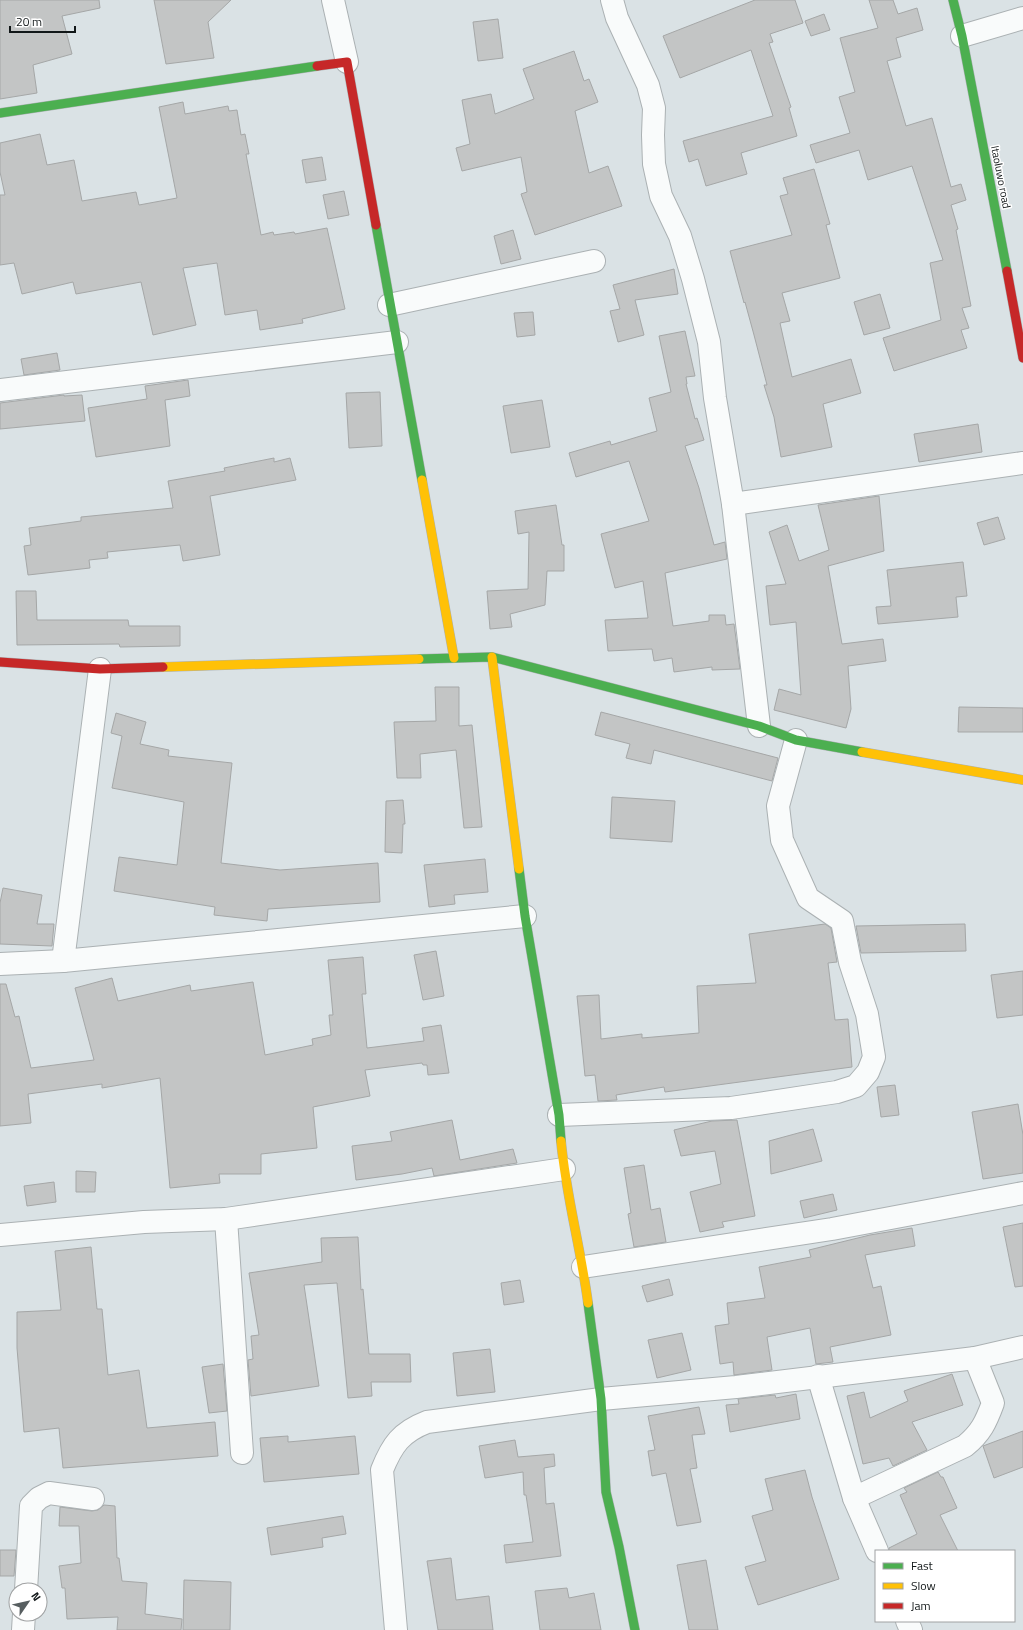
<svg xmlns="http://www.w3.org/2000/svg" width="1023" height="1630" font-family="'Titillium Web',sans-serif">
<rect width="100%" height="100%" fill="#dae2e5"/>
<g fill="#c3c5c5" stroke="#a5a7a7">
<polygon points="0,0 99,0 100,8 62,16 72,54 33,65 37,93 0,99"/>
<polygon points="154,0 231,0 208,22 214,58 166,64"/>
<polygon points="755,0 795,0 803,23 770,34 773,42 769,43 791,107 789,108 797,136 741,153 747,174 706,186 698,159 689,162 683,141 773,116 751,50 680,78 663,36"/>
<polygon points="869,0 893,0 898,14 917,8 923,30 896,38 901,57 887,61 906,126 932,118 951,187 961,184 966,200 951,205 958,229 956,230 971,306 962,308 969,328 961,330 967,348 894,371 883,338 941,320 930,263 943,260 912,166 868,180 859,150 816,163 810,145 850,133 839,97 855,92 840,38 878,28"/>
<polygon points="824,14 830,30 811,36 805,21"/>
<polygon points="498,19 503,58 478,61 473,22"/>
<polygon points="574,51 584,81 589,79 598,102 575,111 589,173 608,166 622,206 535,235 521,194 527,192 521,157 462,171 456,148 470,144 462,100 491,94 495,114 534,99 523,69"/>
<polygon points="183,102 185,114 228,106 229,111 237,110 241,135 245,134 249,154 246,154 261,235 273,232 274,235 294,232 295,234 327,228 345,309 302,319 303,323 260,330 257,310 225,315 217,263 183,268 196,325 153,335 141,282 76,294 73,282 22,294 14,263 0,265 0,195 5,195 0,172 0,143 40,134 47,165 74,160 82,201 136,192 139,205 177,198 159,107"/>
<polygon points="322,157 326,180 306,183 302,160"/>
<polygon points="814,169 830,224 826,225 840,278 782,293 790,321 780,323 792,377 851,359 861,393 823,404 832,447 781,457 774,417 764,385 767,385 754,335 745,302 744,303 730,251 792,235 780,196 788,194 783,178"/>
<polygon points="344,191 349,215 328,219 323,195"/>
<polygon points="513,230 521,259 501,264 494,236"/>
<polygon points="674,269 678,294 635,300 644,335 618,342 610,311 620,309 613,285"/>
<polygon points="880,294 890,328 864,335 854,302"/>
<polygon points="533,312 535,335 517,337 514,313"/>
<polygon points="685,331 695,376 686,377 687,384 686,384 695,419 697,418 704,440 685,446 699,488 714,545 725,542 727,559 665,573 673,626 709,621 709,615 725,615 726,625 734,624 740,669 712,670 712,667 674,672 672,658 654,661 652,649 608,651 605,620 648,618 643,581 615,588 601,534 649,521 629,461 576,477 569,453 610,441 611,445 657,431 649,398 671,392 659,336"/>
<polygon points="57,353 60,370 24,375 21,359"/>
<polygon points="188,380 190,396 165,400 170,446 96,457 88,408 147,399 145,386"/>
<polygon points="380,392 382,446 349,448 346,393"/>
<polygon points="64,395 64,396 82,395 85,421 0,429 0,403"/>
<polygon points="542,400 550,447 511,453 503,406"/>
<polygon points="978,424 982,452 919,462 914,434"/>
<polygon points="274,458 274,462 290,458 296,480 210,496 220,555 183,561 180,545 107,552 108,558 89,560 90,568 28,575 24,546 31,545 29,528 81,521 81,517 173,508 168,481 225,471 224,468"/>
<polygon points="879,496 884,551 828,566 842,644 883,639 886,661 848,666 851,709 846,728 774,710 779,689 801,695 796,622 770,625 766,586 786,584 769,532 787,525 799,561 829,550 818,505"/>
<polygon points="556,505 562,545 564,545 564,571 547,571 545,605 510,614 512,627 490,629 487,591 528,589 529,532 518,534 515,511"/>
<polygon points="998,517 1005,539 984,545 977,523"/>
<polygon points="963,562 967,596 956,597 958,617 878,624 876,607 891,606 887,570"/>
<polygon points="16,591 36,591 37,620 128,620 129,626 180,626 180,646 120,647 119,644 17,645"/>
<polygon points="435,687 459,687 459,726 472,725 482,827 464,828 456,750 420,754 421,778 397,778 394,722 436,721"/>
<polygon points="959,707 1023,708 1023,732 958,732"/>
<polygon points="601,712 778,758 772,781 654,750 651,764 626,758 630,744 595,735"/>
<polygon points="116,713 146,722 140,744 169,750 168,756 232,763 221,863 280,870 378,863 380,902 268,909 267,921 214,915 215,907 114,891 119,857 177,865 184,802 112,788 122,736 111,733"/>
<polygon points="612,797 675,801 672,842 610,838"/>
<polygon points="403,800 405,824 403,824 402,853 385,852 386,801"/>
<polygon points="485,859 488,892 454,895 455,904 429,907 424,865"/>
<polygon points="3,888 42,895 37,924 54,924 52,946 0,944 0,903"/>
<polygon points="825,924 831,928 837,962 828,963 835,1020 848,1019 852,1067 665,1092 664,1087 616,1095 617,1100 598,1101 595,1075 585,1076 577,996 599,995 601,1039 642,1034 642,1038 699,1033 697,986 756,983 749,934"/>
<polygon points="965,924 966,951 861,953 856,926"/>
<polygon points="436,951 444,996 423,1000 414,955"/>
<polygon points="363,957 366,994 362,994 367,1048 424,1041 422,1028 441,1025 449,1073 428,1075 427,1065 423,1065 422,1063 365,1070 370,1096 313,1107 317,1148 261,1154 261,1174 219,1174 220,1183 170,1188 160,1078 102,1088 102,1084 28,1094 31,1123 0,1126 0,984 6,984 15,1017 19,1016 31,1068 94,1060 75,988 112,978 118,1001 190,985 191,991 253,982 265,1055 313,1045 312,1039 331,1035 329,1015 333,1015 328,960"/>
<polygon points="1023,971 1023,1015 997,1018 991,975"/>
<polygon points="895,1085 899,1115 881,1117 877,1087"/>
<polygon points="1018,1104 1023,1135 1023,1173 983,1179 972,1112"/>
<polygon points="452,1120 460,1160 513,1149 517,1163 434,1176 432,1168 402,1174 356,1180 352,1146 392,1141 390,1132"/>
<polygon points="737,1120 755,1216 722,1222 724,1227 700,1232 690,1192 721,1184 715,1151 681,1156 674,1130 712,1121"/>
<polygon points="813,1129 822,1161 771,1174 769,1141"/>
<polygon points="644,1165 651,1210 660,1208 666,1242 634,1247 628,1214 631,1213 624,1168"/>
<polygon points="76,1171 96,1172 95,1192 76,1192"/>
<polygon points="54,1182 56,1202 27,1206 24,1186"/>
<polygon points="833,1194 837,1210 804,1218 800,1201"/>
<polygon points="1023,1223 1023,1286 1015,1287 1003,1227"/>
<polygon points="912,1228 915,1246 865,1255 873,1288 881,1286 891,1335 830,1347 833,1362 816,1364 810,1328 767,1337 772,1370 734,1375 733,1362 720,1364 715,1326 729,1324 727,1303 765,1298 759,1267 811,1257 809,1250 870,1235"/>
<polygon points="358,1237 361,1290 363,1289 369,1354 410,1354 411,1382 371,1382 372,1396 348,1398 337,1283 304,1285 319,1386 251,1396 248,1360 253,1359 251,1336 259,1335 249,1273 322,1262 321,1238"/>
<polygon points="91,1247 97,1309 102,1309 108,1375 139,1370 147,1428 215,1422 218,1456 63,1468 59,1428 24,1432 17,1348 17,1312 61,1310 55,1251"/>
<polygon points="669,1279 673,1295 647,1302 642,1286"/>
<polygon points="520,1280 524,1302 504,1305 501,1283"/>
<polygon points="682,1333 691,1370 657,1378 648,1340"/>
<polygon points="490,1349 495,1392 457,1396 453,1353"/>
<polygon points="223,1364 227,1411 209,1413 202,1367"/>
<polygon points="952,1374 963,1405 912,1422 927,1450 893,1466 889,1458 863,1464 847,1396 864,1392 870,1418 908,1401 904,1391"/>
<polygon points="796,1394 800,1419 730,1432 726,1405 739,1404 738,1399 775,1395 776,1398"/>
<polygon points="699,1407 705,1434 692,1435 697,1468 690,1469 701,1522 677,1526 666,1473 652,1476 648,1451 655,1450 648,1416"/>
<polygon points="1023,1431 1023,1467 994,1478 983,1446"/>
<polygon points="288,1436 288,1442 355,1436 359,1474 264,1482 260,1438"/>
<polygon points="515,1440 518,1457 554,1454 555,1466 544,1468 546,1504 554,1503 561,1556 506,1563 504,1545 533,1542 526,1495 524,1495 523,1472 485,1478 479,1446"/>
<polygon points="805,1470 812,1497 839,1579 758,1605 745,1567 766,1561 752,1516 773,1510 765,1479"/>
<polygon points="938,1472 941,1477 943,1477 957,1508 940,1515 958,1551 889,1551 889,1548 917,1534 900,1495 907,1492 904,1488"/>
<polygon points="104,1505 115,1506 117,1558 119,1558 122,1581 147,1583 145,1614 182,1619 181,1630 117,1630 118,1617 67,1619 65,1588 62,1588 59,1566 81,1563 79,1526 59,1526 60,1507 92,1511 98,1510"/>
<polygon points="343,1516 346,1534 322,1538 323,1547 271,1555 267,1528"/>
<polygon points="0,1550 16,1550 14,1576 0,1576"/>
<polygon points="451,1558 456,1600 489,1596 493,1630 438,1630 427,1561"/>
<polygon points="706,1560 718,1630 689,1630 677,1565"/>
<polygon points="184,1580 231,1582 230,1630 183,1630"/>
<polygon points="567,1588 569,1598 594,1593 601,1630 540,1630 535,1591"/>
</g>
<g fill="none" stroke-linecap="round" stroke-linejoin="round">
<defs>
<g id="street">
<polyline points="333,0 347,62"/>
<polyline points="612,0 617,18 648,85 654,108 653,135 654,164 661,196 680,236 693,279 709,342 715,398 733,504 759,726"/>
<polyline points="962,36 1023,18"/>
<polyline points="389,305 594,261"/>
<polyline points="0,390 397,342"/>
<polyline points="733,504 1023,463"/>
<polyline points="63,961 100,669"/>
<polyline points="0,964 63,961 525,916"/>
<polyline points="559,1115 731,1108 837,1092 856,1086 868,1072 874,1057 867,1014 850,962 842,921 808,898 782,840 778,806 796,740"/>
<polyline points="226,1219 242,1453"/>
<polyline points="0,1235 144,1222 226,1219 564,1169"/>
<polyline points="583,1267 832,1229 1023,1193"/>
<polyline points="818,1376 854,1498 877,1551"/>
<path d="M854,1498L965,1446C981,1433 986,1422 993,1403L975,1358"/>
<polyline points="26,1590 31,1506 39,1498 49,1493 93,1499"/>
<polyline points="907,1621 911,1630"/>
<polyline points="23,1630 24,1614"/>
<path d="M396,1630L382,1470C392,1445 401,1432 427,1422L601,1399L736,1387L975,1358L1023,1347"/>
</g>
<g id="fast">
<polyline points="953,0 962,36 1007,271"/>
<polyline points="0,113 317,66"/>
<polyline points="376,225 422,480"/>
<polyline points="419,659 492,657 759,726 796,740 862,752"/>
<polyline points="519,869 525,916 559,1115 561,1141"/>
<polyline points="588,1303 601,1399 606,1492 619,1547 635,1630"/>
</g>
<g id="slow">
<polyline points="422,480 454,658"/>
<polyline points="492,657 519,869"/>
<polyline points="163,667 419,659"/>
<polyline points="862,752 1023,780"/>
<path d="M561,1141C566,1196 581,1249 588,1303"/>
</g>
<g id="jam">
<polyline points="317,66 347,62 376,225"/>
<polyline points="1007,271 1023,358"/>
<polyline points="0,662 100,669 163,667"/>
</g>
</defs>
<use href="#street" stroke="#abb1b3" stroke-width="24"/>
<use href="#fast" stroke="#abb1b3" stroke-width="10"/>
<use href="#slow" stroke="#abb1b3" stroke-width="10"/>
<use href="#jam" stroke="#abb1b3" stroke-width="10"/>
<use href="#street" stroke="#f9fbfb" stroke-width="22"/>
<use href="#fast" stroke="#4caf50" stroke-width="9"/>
<use href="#slow" stroke="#ffc107" stroke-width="9"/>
<use href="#jam" stroke="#c62828" stroke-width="9"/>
</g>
<g text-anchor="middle" stroke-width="3" stroke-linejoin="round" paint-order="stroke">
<g font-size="11" fill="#111718" stroke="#fff">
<text transform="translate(1001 177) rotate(79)" y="4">Itaoluwo road</text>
</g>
</g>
<rect x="875" y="1550" width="140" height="72" fill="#ffffff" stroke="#a0a2a3"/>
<rect x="883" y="1563" width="20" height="6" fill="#4caf50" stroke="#a0a2a3"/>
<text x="911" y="1570" font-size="12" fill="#111718">Fast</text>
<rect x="883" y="1583" width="20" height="6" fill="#ffc107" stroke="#a0a2a3"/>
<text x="911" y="1590" font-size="12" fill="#111718">Slow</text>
<rect x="883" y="1603" width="20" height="6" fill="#c62828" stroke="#a0a2a3"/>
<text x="911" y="1610" font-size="12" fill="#111718">Jam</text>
<g transform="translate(28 1602) rotate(56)"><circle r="19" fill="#ffffff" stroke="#a0a2a3"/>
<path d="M0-3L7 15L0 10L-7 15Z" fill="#575e60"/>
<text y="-6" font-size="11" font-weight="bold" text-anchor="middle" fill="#111718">N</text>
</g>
<path d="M10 26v6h65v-6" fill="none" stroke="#111718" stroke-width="2"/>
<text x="16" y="26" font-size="12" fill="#111718" stroke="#ffffff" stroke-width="3" paint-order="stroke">20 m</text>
</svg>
